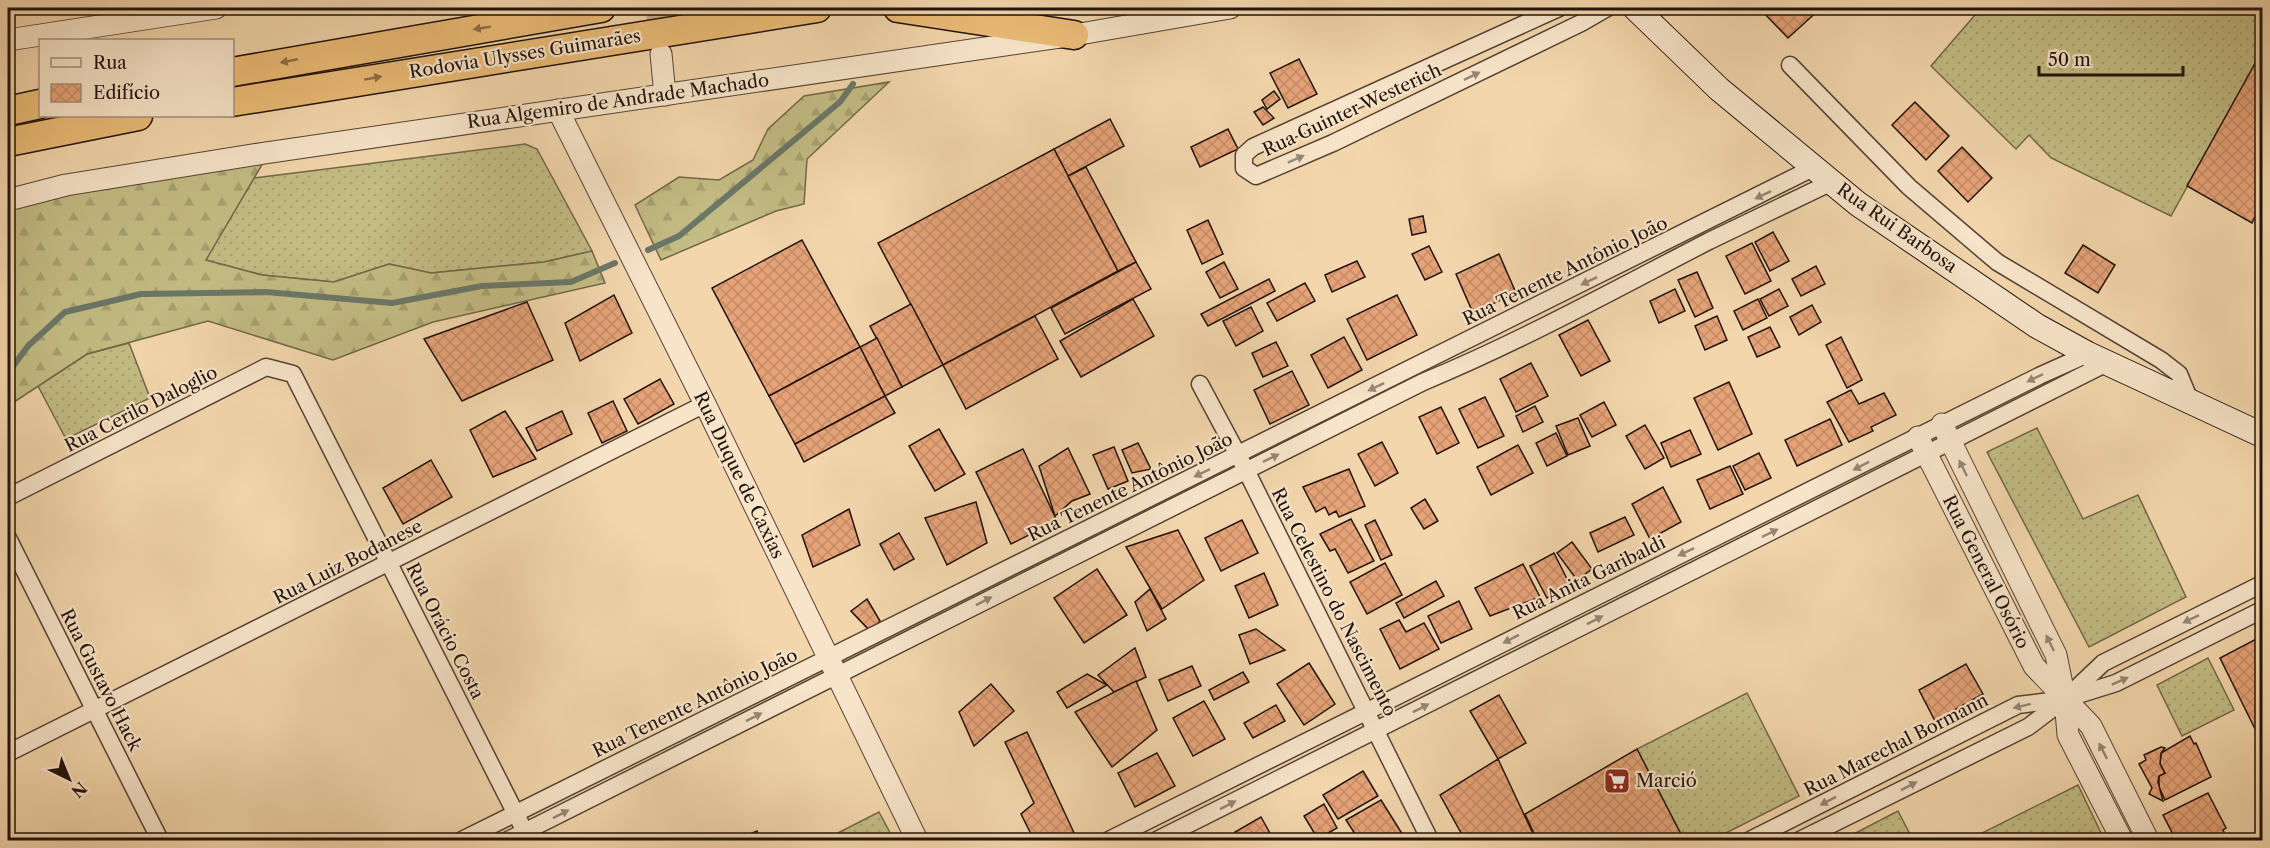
<svg xmlns="http://www.w3.org/2000/svg" width="2270" height="848" font-family="'Libre Caslon Text',serif">
<defs>
<pattern id="grass-dots" width="8" height="8" patternUnits="userSpaceOnUse" patternTransform="scale(1.5)"><rect width="8" height="8" fill="#c3bc84"/><path d="M2 2h.1M6 6h.1" fill="none" stroke="#a7a171" stroke-width="1.8" stroke-linecap="round"/></pattern>
<pattern id="forest-firs" width="22" height="20" patternUnits="userSpaceOnUse" patternTransform="scale(1.5)"><rect width="22" height="20" fill="#c3bc84"/><path d="M5 1l3.5 6h-7zM16 11l3.5 6h-7z" fill="#a7a171"/></pattern>
<pattern id="building-cross-hatch" width="8" height="8" patternUnits="userSpaceOnUse" patternTransform="scale(1.5)"><rect width="8" height="8" fill="#e6a378"/><path d="M0 0l8 8M0 8l8-8" fill="none" stroke="#c58b67"/></pattern>
</defs>
<rect width="100%" height="100%" fill="#f3d6ac"/>
<filter id="stains"><feTurbulence type="fractalNoise" baseFrequency=".00333" numOctaves="4"/><feColorMatrix values="0 0 0 0 .2 0 0 0 0 .09 0 0 0 0 .02 0 0 0 .5 -.17"/></filter>
<radialGradient id="worn" r=".72"><stop offset=".6" stop-color="#630" stop-opacity="0"/><stop offset="1" stop-color="#630" stop-opacity=".3"/></radialGradient>
<g fill="url(#grass-dots)" stroke="#726848" stroke-width="1.5">
<polygon points="1981,8 2242,8 2262,16 2262,51 2171,216 2051,158 2029,135 2016,149 1931,66"/>
<polygon points="525,144 537,149 592,251 544,262 431,273 389,264 334,282 262,275 205,260 254,178"/>
<polygon points="129,343 150,398 66,439 38,386 87,354"/>
<polygon points="2037,428 2083,519 2138,495 2186,597 2089,647 1987,452"/>
<polygon points="2208,658 2234,710 2182,736 2157,685"/>
<polygon points="1747,693 1799,796 1712,840 1684,840 1637,749"/>
<polygon points="2078,785 2103,837 2096,840 1978,840 1976,836"/>
<polygon points="1898,811 1913,840 1848,840 1846,838"/>
<polygon points="879,812 894,840 824,840"/>
</g>
<g fill="url(#forest-firs)" stroke="#726848" stroke-width="1.5">
<polygon points="889,82 807,159 804,204 776,211 661,260 635,205 679,177 719,180 753,160 768,129 804,96"/>
<polygon points="267,156 206,260 262,275 334,282 389,264 431,273 544,262 592,251 605,283 433,322 333,360 208,321 87,354 8,406 8,202"/>
</g>
<g fill="none" stroke-linecap="round" stroke-linejoin="round">
<g stroke="#6b7768" stroke-width="6">
<polyline points="648,250 679,236 840,102 853,84"/>
<polyline points="8,373 28,346 65,312 141,294 266,292 392,303 482,286 571,282 615,263"/>
</g>
</g>
<g fill="url(#building-cross-hatch)" stroke="#21130d" stroke-width="1.5">
<polygon points="1759,8 1821,8 1788,38"/>
<polygon points="2262,51 2262,202 2252,223 2187,186"/>
<polygon points="1299,59 1317,94 1288,108 1270,73"/>
<polygon points="1274,91 1280,99 1267,109 1262,100"/>
<polygon points="1915,102 1949,136 1926,160 1892,125"/>
<polygon points="1263,107 1274,118 1263,125 1254,112"/>
<polygon points="1110,119 1124,146 1068,176 1054,149"/>
<polygon points="1228,129 1238,149 1200,167 1191,147"/>
<polygon points="1962,147 1992,178 1968,202 1938,171"/>
<polygon points="1054,149 1118,271 943,365 878,243"/>
<polygon points="1086,167 1136,262 1118,271 1068,176"/>
<polygon points="1423,216 1426,232 1412,235 1409,219"/>
<polygon points="1208,220 1223,254 1202,264 1187,230"/>
<polygon points="1773,232 1789,261 1770,271 1755,242"/>
<polygon points="802,240 860,347 769,396 712,288"/>
<polygon points="1752,243 1771,281 1745,294 1726,256"/>
<polygon points="2083,245 2115,265 2098,293 2065,273"/>
<polygon points="1429,246 1442,272 1425,280 1412,254"/>
<polygon points="1499,254 1516,293 1473,313 1456,274"/>
<polygon points="1357,261 1365,277 1332,292 1325,275"/>
<polygon points="1136,262 1151,289 1065,334 1051,308"/>
<polygon points="1224,262 1238,289 1220,298 1206,272"/>
<polygon points="1816,266 1825,284 1801,296 1792,279"/>
<polygon points="1697,272 1713,308 1695,317 1678,280"/>
<polygon points="1269,279 1275,291 1208,326 1201,314"/>
<polygon points="1305,283 1315,301 1277,321 1267,303"/>
<polygon points="1675,289 1685,311 1659,323 1650,301"/>
<polygon points="1779,289 1788,306 1769,316 1760,299"/>
<polygon points="614,295 632,333 580,361 565,323"/>
<polygon points="1397,295 1417,335 1367,360 1347,319"/>
<polygon points="1133,299 1154,336 1081,377 1060,341"/>
<polygon points="1758,299 1767,318 1743,330 1734,311"/>
<polygon points="527,302 553,360 462,401 424,339"/>
<polygon points="911,304 943,365 902,387 870,326"/>
<polygon points="1812,305 1821,322 1799,335 1790,317"/>
<polygon points="1251,307 1263,331 1236,346 1223,321"/>
<polygon points="1035,316 1058,359 966,409 943,365"/>
<polygon points="1717,316 1727,340 1705,350 1695,326"/>
<polygon points="1588,320 1610,361 1581,376 1559,335"/>
<polygon points="1770,327 1780,347 1757,357 1748,337"/>
<polygon points="1344,337 1362,370 1328,388 1311,355"/>
<polygon points="1841,337 1862,380 1847,388 1826,345"/>
<polygon points="877,338 902,387 885,396 860,347"/>
<polygon points="1276,342 1288,366 1263,377 1252,353"/>
<polygon points="860,347 885,396 795,444 769,396"/>
<polygon points="1531,363 1548,396 1516,412 1500,379"/>
<polygon points="1292,371 1309,405 1270,424 1254,390"/>
<polygon points="660,379 674,404 638,424 624,399"/>
<polygon points="1729,382 1752,434 1718,450 1694,398"/>
<polygon points="1851,390 1859,404 1884,393 1896,415 1871,427 1873,431 1849,442 1827,402"/>
<polygon points="885,396 895,413 804,462 795,444"/>
<polygon points="1485,397 1504,436 1478,448 1459,409"/>
<polygon points="613,401 627,431 602,443 588,413"/>
<polygon points="1604,402 1616,425 1592,437 1580,415"/>
<polygon points="1535,406 1543,422 1523,432 1516,416"/>
<polygon points="1441,407 1459,443 1437,454 1419,417"/>
<polygon points="505,411 536,459 493,477 470,430"/>
<polygon points="562,411 572,434 537,451 526,428"/>
<polygon points="1578,418 1590,446 1568,455 1556,426"/>
<polygon points="1830,419 1842,445 1797,466 1785,440"/>
<polygon points="1645,425 1664,458 1645,469 1626,436"/>
<polygon points="939,429 965,474 935,491 909,446"/>
<polygon points="1690,430 1701,454 1671,467 1661,443"/>
<polygon points="1556,433 1567,456 1547,466 1536,443"/>
<polygon points="1382,442 1398,473 1375,486 1358,454"/>
<polygon points="1138,443 1151,469 1132,473 1122,450"/>
<polygon points="1518,445 1533,473 1491,495 1477,467"/>
<polygon points="1114,447 1128,481 1108,489 1093,455"/>
<polygon points="1068,448 1090,494 1072,501 1055,516 1039,466"/>
<polygon points="1023,449 1057,521 1011,544 976,472"/>
<polygon points="1759,453 1771,478 1745,490 1733,466"/>
<polygon points="431,460 452,497 403,524 383,488"/>
<polygon points="1730,466 1743,494 1710,509 1697,480"/>
<polygon points="1349,469 1365,506 1339,517 1336,511 1329,515 1325,507 1316,512 1303,487"/>
<polygon points="1663,487 1681,522 1650,539 1632,504"/>
<polygon points="1425,499 1438,521 1424,529 1411,508"/>
<polygon points="976,502 987,543 947,565 925,518"/>
<polygon points="849,509 860,545 813,567 802,535"/>
<polygon points="1625,517 1634,535 1598,552 1590,533"/>
<polygon points="1351,519 1374,561 1348,573 1335,549 1330,551 1320,534"/>
<polygon points="1242,520 1258,553 1221,571 1205,538"/>
<polygon points="1375,520 1392,555 1381,560 1365,525"/>
<polygon points="1178,530 1204,580 1162,609 1126,547"/>
<polygon points="899,533 914,559 894,570 880,544"/>
<polygon points="1572,542 1592,569 1577,580 1557,553"/>
<polygon points="1554,553 1570,585 1547,598 1530,566"/>
<polygon points="1385,563 1402,595 1367,614 1350,582"/>
<polygon points="1523,564 1540,597 1490,616 1475,588"/>
<polygon points="1097,569 1127,615 1084,643 1054,598"/>
<polygon points="1264,573 1278,605 1249,618 1235,586"/>
<polygon points="1436,581 1444,596 1404,618 1396,603"/>
<polygon points="1150,589 1166,619 1147,631 1135,602"/>
<polygon points="867,599 880,621 871,632 851,611"/>
<polygon points="1459,601 1472,629 1441,643 1428,616"/>
<polygon points="1399,620 1406,632 1424,623 1439,649 1400,669 1380,629"/>
<polygon points="1256,629 1285,650 1250,664 1239,635"/>
<polygon points="2262,636 2262,735 2259,737 2220,658"/>
<polygon points="1135,648 1146,677 1114,692 1098,675"/>
<polygon points="1309,663 1335,704 1304,725 1277,684"/>
<polygon points="1966,664 1983,694 1935,721 1919,690"/>
<polygon points="1192,666 1201,686 1168,701 1159,680"/>
<polygon points="1243,672 1249,682 1214,700 1209,690"/>
<polygon points="1087,674 1107,685 1067,708 1057,692"/>
<polygon points="1136,681 1157,730 1112,767 1075,712"/>
<polygon points="991,684 1014,711 974,746 959,712"/>
<polygon points="1499,695 1526,743 1498,759 1470,711"/>
<polygon points="1204,701 1225,739 1193,756 1173,718"/>
<polygon points="1276,705 1285,721 1253,738 1244,723"/>
<polygon points="1027,732 1076,837 1069,840 1034,840 1021,814 1034,803 1005,742"/>
<polygon points="2190,736 2194,744 2196,743 2211,777 2165,800 2159,787 2159,776 2165,773 2160,764 2161,753"/>
<polygon points="2161,747 2165,748 2161,753 2160,764 2165,773 2159,776 2158,782 2163,801 2149,794 2152,788 2139,764 2146,760 2144,755"/>
<polygon points="1637,749 1684,840 1537,840 1525,814"/>
<polygon points="1157,753 1175,786 1135,807 1118,773"/>
<polygon points="1498,759 1536,840 1465,840 1440,795"/>
<polygon points="1363,771 1378,796 1338,819 1323,795"/>
<polygon points="2208,793 2226,828 2223,830 2228,840 2232,840 2176,840 2163,815"/>
<polygon points="1381,800 1406,840 1359,840 1346,820"/>
<polygon points="1324,804 1337,828 1318,839 1304,816"/>
<polygon points="1261,817 1271,835 1262,840 1240,840 1235,832"/>
<polygon points="757,831 759,840 736,840"/>
</g>
<g fill="none" stroke-linecap="round" stroke-linejoin="round">
<polyline stroke="#c9af8c" stroke-width="21" stroke-dasharray="21 10" stroke-linecap="butt" points="656,8 661,48"/>
<defs>
<g id="minor">
<polyline points="1559,8 1253,147 1244,155 1244,168 1256,176 1333,143 1581,23 1607,8"/>
<polyline points="1790,65 1909,187 1997,262 2161,360 2179,374 2191,403"/>
<polyline points="1200,384 1246,470 1430,840"/>
<polyline points="8,497 266,367 293,374 521,824"/>
<polyline points="8,538 160,840"/>
<polyline points="8,753 705,404"/>
<polyline points="462,840 1815,167"/>
<path d="M508,840L1423,382C1522,341 1614,290 1709,241C1750,221 1791,202 1832,182"/>
<polyline points="1109,840 2039,376 2088,354"/>
<polyline points="1157,840 2107,363"/>
<polyline points="1750,840 2018,705 2065,699 2103,663 2262,584"/>
<polyline points="1800,840 2028,727 2065,699 2116,683 2262,610"/>
</g>
<g id="tertiary">
<polyline points="8,40 216,8"/>
<polyline points="661,54 665,95"/>
<polyline points="558,110 705,404 917,840"/>
<polyline points="8,200 66,185 265,153 1074,35 1230,8"/>
<polyline points="1942,424 2056,655 2065,699 2068,735 2122,840"/>
<polyline points="1918,437 2034,666 2091,726 2148,840"/>
</g>
<polyline id="secondary" points="1635,8 1719,89 1858,204 2037,326 2088,354 2262,435"/>
<g id="trunk">
<polyline points="898,8 1074,35"/>
<polyline points="232,72 601,8"/>
<polyline points="232,102 817,8"/>
<polyline points="8,111 40,104"/>
<polyline points="8,142 138,116"/>
</g>
</defs>
<use href="#minor" stroke="#564435" stroke-width="19"/>
<use href="#tertiary" stroke="#564435" stroke-width="23"/>
<use href="#secondary" stroke="#21130d" stroke-width="26"/>
<use href="#trunk" stroke="#21130d" stroke-width="31"/>
<use href="#minor" stroke="#f7e4c9" stroke-width="16"/>
<use href="#tertiary" stroke="#f7e4c9" stroke-width="21"/>
<use href="#secondary" stroke="#f7e4c9" stroke-width="24"/>
<use href="#trunk" stroke="#eabb76" stroke-width="28"/>
</g>
<defs><path id="oneway-solid" d="M-6-.8H1V-3.2L6.5 0L1 3.2V.8H-6Z" transform="scale(1.5)"/></defs>
<g fill="#906f47">
<use href="#oneway-solid" transform="translate(482 28) rotate(171)"/>
<use href="#oneway-solid" transform="translate(289 61) rotate(169)"/>
<use href="#oneway-solid" transform="translate(373 78) rotate(-10)"/>
</g>
<g fill="#978674">
<use href="#oneway-solid" transform="translate(1472 76) rotate(-26)"/>
<use href="#oneway-solid" transform="translate(1296 159) rotate(-24)"/>
<use href="#oneway-solid" transform="translate(1763 195) rotate(154)"/>
<use href="#oneway-solid" transform="translate(1589 281) rotate(154)"/>
<use href="#oneway-solid" transform="translate(2035 378) rotate(154)"/>
<use href="#oneway-solid" transform="translate(1376 387) rotate(154)"/>
<use href="#oneway-solid" transform="translate(1271 458) rotate(-26)"/>
<use href="#oneway-solid" transform="translate(1861 466) rotate(153)"/>
<use href="#oneway-solid" transform="translate(1963 468) rotate(-116)"/>
<use href="#oneway-solid" transform="translate(1202 473) rotate(154)"/>
<use href="#oneway-solid" transform="translate(1770 533) rotate(-26)"/>
<use href="#oneway-solid" transform="translate(1686 552) rotate(154)"/>
<use href="#oneway-solid" transform="translate(984 601) rotate(-27)"/>
<use href="#oneway-solid" transform="translate(2191 619) rotate(154)"/>
<use href="#oneway-solid" transform="translate(1595 620) rotate(-27)"/>
<use href="#oneway-solid" transform="translate(1511 639) rotate(153)"/>
<use href="#oneway-solid" transform="translate(2050 643) rotate(-116)"/>
<use href="#oneway-solid" transform="translate(2120 681) rotate(-24)"/>
<use href="#oneway-solid" transform="translate(2022 706) rotate(166)"/>
<use href="#oneway-solid" transform="translate(1421 708) rotate(-27)"/>
<use href="#oneway-solid" transform="translate(754 717) rotate(-27)"/>
<use href="#oneway-solid" transform="translate(2103 751) rotate(-117)"/>
<use href="#oneway-solid" transform="translate(1909 786) rotate(-27)"/>
<use href="#oneway-solid" transform="translate(1828 801) rotate(153)"/>
<use href="#oneway-solid" transform="translate(1228 805) rotate(-27)"/>
<use href="#oneway-solid" transform="translate(561 814) rotate(-27)"/>
</g>
<defs>
<symbol id="supermarket-square" viewBox="-11 -11 22 22"><rect x="-9" y="-9" width="18" height="18" rx="4" fill="#8f2418" stroke="#f7e4c9"/><path d="M-6-5.5h2.5l.6 2H6L4.5 2H-2.5L-4.4-4H-6ZM-1.5 3.2a1.3 1.3 0 1 0 .1 0ZM3 3.2a1.3 1.3 0 1 0 .1 0Z" fill="#fff"/></symbol>
</defs>
<g fill-rule="evenodd">
<use href="#supermarket-square" x="1602" y="766" width="30" height="30"/>
</g>
<g text-anchor="middle" stroke-width="4.5" stroke-linejoin="round" paint-order="stroke">
<g font-size="18" fill="#21130d" stroke="#f7e4c9">
<text transform="translate(525 54) rotate(-9)" y="6">Rodovia Ulysses Guimarães</text>
<text transform="translate(618 101) rotate(-8)" y="6">Rua Algemiro de Andrade Machado</text>
<text transform="translate(1352 110) rotate(-25)" y="6">Rua Guinter Westerich</text>
<text transform="translate(1897 228) rotate(35)" y="6">Rua Rui Barbosa</text>
<text transform="translate(1565 271) rotate(-26)" y="6">Rua Tenente Antônio João</text>
<text transform="translate(141 409) rotate(-27)" y="6">Rua Cerilo Daloglio</text>
<text transform="translate(739 475) rotate(64)" y="6">Rua Duque de Caxias</text>
<text transform="translate(1130 487) rotate(-26)" y="6">Rua Tenente Antônio João</text>
<text transform="translate(348 562) rotate(-27)" y="6">Rua Luiz Bodanese</text>
<text transform="translate(1986 572) rotate(63)" y="6">Rua General Osório</text>
<text transform="translate(1589 578) rotate(-26)" y="6">Rua Anita Garibaldi</text>
<text transform="translate(1334 602) rotate(63)" y="6">Rua Celestino do Nascimento</text>
<text transform="translate(445 631) rotate(63)" y="6">Rua Orácio Costa</text>
<text transform="translate(101 680) rotate(63)" y="6">Rua Gustavo Hack</text>
<text transform="translate(695 703) rotate(-26)" y="6">Rua Tenente Antônio João</text>
<text transform="translate(1896 745) rotate(-27)" y="6">Rua Marechal Bormann</text>
</g>
<g font-size="18" fill="#21130d" stroke="#f7e4c9" text-anchor="start">
<text x="1636" y="787">Marció</text>
</g>
</g>
<rect width="2270" height="848" fill="none" stroke="#f3d6ac" stroke-width="30"/>
<rect x="9" y="9" width="2252" height="830" fill="none" stroke="#21130d" stroke-width="3"/>
<rect x="15" y="15" width="2240" height="818" fill="none" stroke="#21130d" stroke-width="1.5"/>
<rect x="39" y="39" width="195" height="78" fill="#f7e4c9" stroke="#a1907e" stroke-width="1.5"/>
<rect x="51" y="58" width="30" height="9" fill="#f7e4c9" stroke="#a1907e" stroke-width="1.5"/>
<text x="93" y="69" font-size="18" fill="#21130d">Rua</text>
<rect x="51" y="84" width="30" height="18" fill="url(#building-cross-hatch)" stroke="#a1907e" stroke-width="1.5"/>
<text x="93" y="99" font-size="18" fill="#21130d">Edifício</text>
<g transform="translate(69 779) rotate(137)" stroke="#f7e4c9" stroke-width="4.5" paint-order="stroke">
<path d="M0-4.5L10 22L0 15L-10 22Z" fill="#21130d"/>
<text y="-9" font-size="16" font-weight="bold" text-anchor="middle" fill="#21130d">N</text>
</g>
<path d="M2039 66v9h144v-9" fill="none" stroke="#21130d" stroke-width="3"/>
<text x="2048" y="66" font-size="18" fill="#21130d" stroke="#f7e4c9" stroke-width="4.5" paint-order="stroke">50 m</text>
<rect width="100%" height="100%" filter="url(#stains)"/>
<rect width="100%" height="100%" fill="url(#worn)"/>
</svg>
